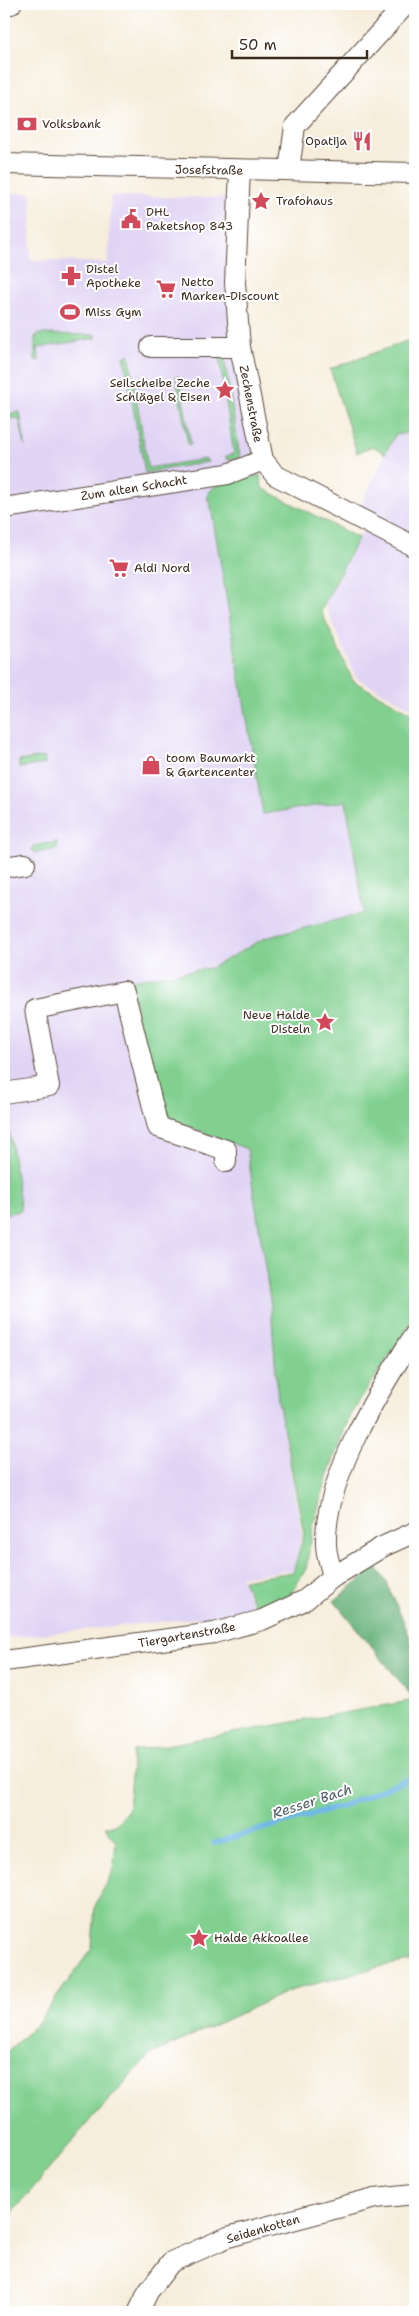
<svg xmlns="http://www.w3.org/2000/svg" width="419" height="2316" font-family="'Shantell Sans',sans-serif">
<rect width="100%" height="100%" fill="#fff"/>
<filter id="ink" filterUnits="userSpaceOnUse"><feTurbulence type="fractalNoise" baseFrequency=".02" numOctaves="2"/><feDisplacementMap in="SourceGraphic" scale="10" xChannelSelector="R" yChannelSelector="G"/><feConvolveMatrix kernelMatrix="1 2 1 2 8 2 1 2 1" color-interpolation-filters="sRGB"/></filter>
<filter id="wash" filterUnits="userSpaceOnUse"><feTurbulence type="fractalNoise" baseFrequency=".0096" numOctaves="4" result="noise"/><feDisplacementMap in="SourceGraphic" scale="20" xChannelSelector="R" yChannelSelector="G"/><feGaussianBlur stdDeviation="1.12" result="paint"/><feColorMatrix in="noise" values="0 0 0 0 0 0 0 0 0 0 0 0 0 0 0 0 0 1.4 0 .05"/><feComposite in="paint" operator="in"/></filter>
<g filter="url(#wash)">
<rect width="100%" height="100%" fill="#f6eddb"/>
<g fill="#e0d4f4">
<polygon points="4,193 32,193 30,260 108,263 111,196 230,198 253,451 260,475 214,485 210,501 263,814 346,801 364,913 265,938 211,968 131,980 170,1119 247,1149 271,1306 278,1401 302,1535 293,1570 241,1577 255,1612 4,1638"/>
<polygon points="415,432 415,710 356,678 325,605 363,529 352,523 395,435"/>
</g>
<g fill="#81d090" stroke="#5e7d57">
<polygon points="39,334 96,335 96,338 38,348 39,361 35,360 35,337"/>
<polygon points="415,338 415,432 395,435 385,454 373,446 357,453 330,369"/>
<polygon points="129,354 148,468 206,459 208,462 145,473 124,357"/>
<polygon points="219,356 224,356 240,458 227,460 226,456 234,454"/>
<polygon points="179,376 191,445 188,445 176,377"/>
<polygon points="20,412 25,444 25,446 19,418 9,419 5,417 7,414"/>
<path d="M260,475L262,488L358,538L321,611L353,681L415,715V1317L350,1415L328,1474L314,1522L306,1569L290,1595L256,1610L243,1580L293,1572L304,1534L278,1400L271,1306L247,1149L170,1119L141,1033L130,980L211,968L265,938L364,913L346,801L263,814L210,501H208C204,480 245,479 260,475Z"/>
<polygon points="44,757 45,764 19,768 19,761"/>
<polygon points="57,842 57,849 35,853 32,850 33,846"/>
<polygon points="5,1101 21,1211 4,1214 4,1102"/>
<polygon points="415,1700 415,1960 378,1967 289,1991 150,2055 85,2126 4,2223 4,2054 37,2024 92,1948 95,1906 113,1870 116,1842 105,1826 114,1826 128,1810 133,1751"/>
</g>
<polygon fill="#68b27a" stroke="#526e4c" points="376,1566 387,1583 415,1649 415,1700 334,1601"/>
<g fill="none" stroke-linecap="round" stroke-linejoin="round">
<polyline stroke="#70b8e8" stroke-width="5.5" points="214,1843 342,1806 415,1776"/>
</g>
</g>
<g filter="url(#ink)">
<g fill="none" stroke-linecap="round" stroke-linejoin="round">
<defs>
<g id="minor">
<polyline points="4,5 11,4"/>
<polyline points="4,164 415,173"/>
<polyline points="240,170 235,283 240,347 263,460 275,475 415,547"/>
<polyline points="289,170 295,126 406,4"/>
<polyline points="151,347 240,347"/>
<polyline points="4,508 228,474 263,460"/>
<polyline points="4,867 25,864"/>
<polyline points="4,1093 49,1086 35,1009 124,991 158,1127 226,1150 226,1162"/>
<polyline points="333,1577 382,1547 415,1532"/>
<path d="M4,1661L214,1633L262,1620L305,1600L333,1577C331,1567 326,1555 326,1544C324,1477 380,1389 415,1334"/>
<polyline points="139,2311 148,2292 171,2262 228,2237 375,2198 415,2194"/>
</g>
</defs>
<use href="#minor" stroke="#57473a" stroke-width="22"/>
<use href="#minor" stroke="#fff" stroke-width="20"/>
</g>
</g>
<defs>
<symbol id="bank-bare" viewBox="-9 -9 18 18"><path d="M-6-4H6V4H-6ZM0-2.3a2.3 2.3 0 1 0 0 4.6a2.3 2.3 0 1 0 0-4.6Z" fill="#d1495b" stroke="#fff" stroke-width="2.5" paint-order="stroke"/></symbol>
<symbol id="restaurant-bare" viewBox="-9 -9 18 18"><path d="M-5-6h1v4h1v-4h1v4h1v-4h1v5L-1.5 .5V6h-2V.5L-5-1ZM5-6V6H3V1.5H1.5Q1.5-4 5-6Z" fill="#d1495b" stroke="#fff" stroke-width="2.5" paint-order="stroke"/></symbol>
<symbol id="sight-bare" viewBox="-9 -9 18 18"><path d="M0-6L1.8-2.2L6-1.7L2.9 1.2L3.7 5.4L0 3.3L-3.7 5.4L-2.9 1.2L-6-1.7L-1.8-2.2Z" fill="#d1495b" stroke="#fff" stroke-width="2.5" paint-order="stroke"/></symbol>
<symbol id="civic-bare" viewBox="-9 -9 18 18"><path d="M-.6-6.5H3V-4.5H.6V-3L4-1V1h2V6H-6V1h2V-1L-.6-3ZM-1.2 2.5V6h2.4V2.5Z" fill="#d1495b" stroke="#fff" stroke-width="2.5" paint-order="stroke"/></symbol>
<symbol id="pharmacy-bare" viewBox="-9 -9 18 18"><path d="M-2-6h4v4h4v4h-4v4h-4v-4h-4v-4h4Z" fill="#d1495b" stroke="#fff" stroke-width="2.5" paint-order="stroke"/></symbol>
<symbol id="supermarket-bare" viewBox="-9 -9 18 18"><path d="M-6-5.5h2.5l.6 2H6L4.5 2H-2.5L-4.4-4H-6ZM-1.5 3.2a1.3 1.3 0 1 0 .1 0ZM3 3.2a1.3 1.3 0 1 0 .1 0Z" fill="#d1495b" stroke="#fff" stroke-width="2.5" paint-order="stroke"/></symbol>
<symbol id="stadium-bare" viewBox="-9 -9 18 18"><path d="M0-5a6.5 5 0 1 0 0 10a6.5 5 0 1 0 0-10ZM-3.5-1.8h7v3.6h-7Z" fill="#d1495b" stroke="#fff" stroke-width="2.5" paint-order="stroke"/></symbol>
<symbol id="shop-bare" viewBox="-9 -9 18 18"><path d="M-5-2.5h2.3a2.7 3.5 0 0 1 5.4 0H5L5.5 6h-11ZM-1.5-2.5h3a1.5 2.3 0 0 0-3 0Z" fill="#d1495b" stroke="#fff" stroke-width="2.5" paint-order="stroke"/></symbol>
</defs>
<g fill-rule="evenodd">
<use href="#bank-bare" x="13" y="110" width="28" height="28"/>
<use href="#restaurant-bare" x="348" y="127" width="28" height="28"/>
<use href="#sight-bare" x="247" y="187" width="28" height="28"/>
<use href="#civic-bare" x="117" y="205" width="28" height="28"/>
<use href="#pharmacy-bare" x="57" y="262" width="28" height="28"/>
<use href="#supermarket-bare" x="152" y="275" width="28" height="28"/>
<use href="#stadium-bare" x="56" y="298" width="28" height="28"/>
<use href="#sight-bare" x="211" y="376" width="28" height="28"/>
<use href="#supermarket-bare" x="105" y="554" width="28" height="28"/>
<use href="#shop-bare" x="137" y="751" width="28" height="28"/>
<use href="#sight-bare" x="311" y="1008" width="28" height="28"/>
<use href="#sight-bare" x="185" y="1924" width="28" height="28"/>
</g>
<g text-anchor="middle" stroke-width="4" stroke-linejoin="round" paint-order="stroke">
<g font-size="12" fill="#3b2a1e" stroke="#fff" text-anchor="start">
<text x="42" y="128">Volksbank</text>
<text x="347" y="145" text-anchor="end">Opatija</text>
<text x="276" y="205">Trafohaus</text>
<text x="146" y="216">DHL<tspan x="146" dy="14">Paketshop 843</tspan></text>
<text x="86" y="273">Distel<tspan x="86" dy="14">Apotheke</tspan></text>
<text x="181" y="286">Netto<tspan x="181" dy="14">Marken-Discount</tspan></text>
<text x="85" y="316">Miss Gym</text>
<text x="210" y="387" text-anchor="end">Seilscheibe Zeche<tspan x="210" dy="14">Schlägel &amp; Eisen</tspan></text>
<text x="134" y="572">Aldi Nord</text>
<text x="166" y="762">toom Baumarkt<tspan x="166" dy="14">&amp; Gartencenter</tspan></text>
<text x="310" y="1019" text-anchor="end">Neue Halde<tspan x="310" dy="14">Disteln</tspan></text>
<text x="214" y="1942">Halde Akkoallee</text>
</g>
<g font-size="12" fill="#3b2a1e" stroke="#fff">
<text transform="translate(209 170) rotate(1)" y="4">Josefstraße</text>
<text transform="translate(251 404) rotate(79)" y="4">Zechenstraße</text>
<text transform="translate(134 488) rotate(-9)" y="4">Zum alten Schacht</text>
<text transform="translate(187 1635) rotate(-10)" y="4">Tiergartenstraße</text>
<text transform="translate(263 2229) rotate(-16)" y="4">Seidenkotten</text>
</g>
<g font-size="14" font-style="italic" fill="#4e5c65" stroke="#fff">
<text transform="translate(312 1801) rotate(-18)" y="5">Resser Bach</text>
</g>
</g>
<rect width="419" height="2316" fill="none" stroke="#fff" stroke-width="20"/>
<path d="M232 50v8h135v-8" fill="none" stroke="#3b2a1e" stroke-width="2.5"/>
<text x="239" y="50" font-size="15" fill="#3b2a1e" stroke="#ffffff" stroke-width="4" paint-order="stroke">50 m</text>
</svg>
